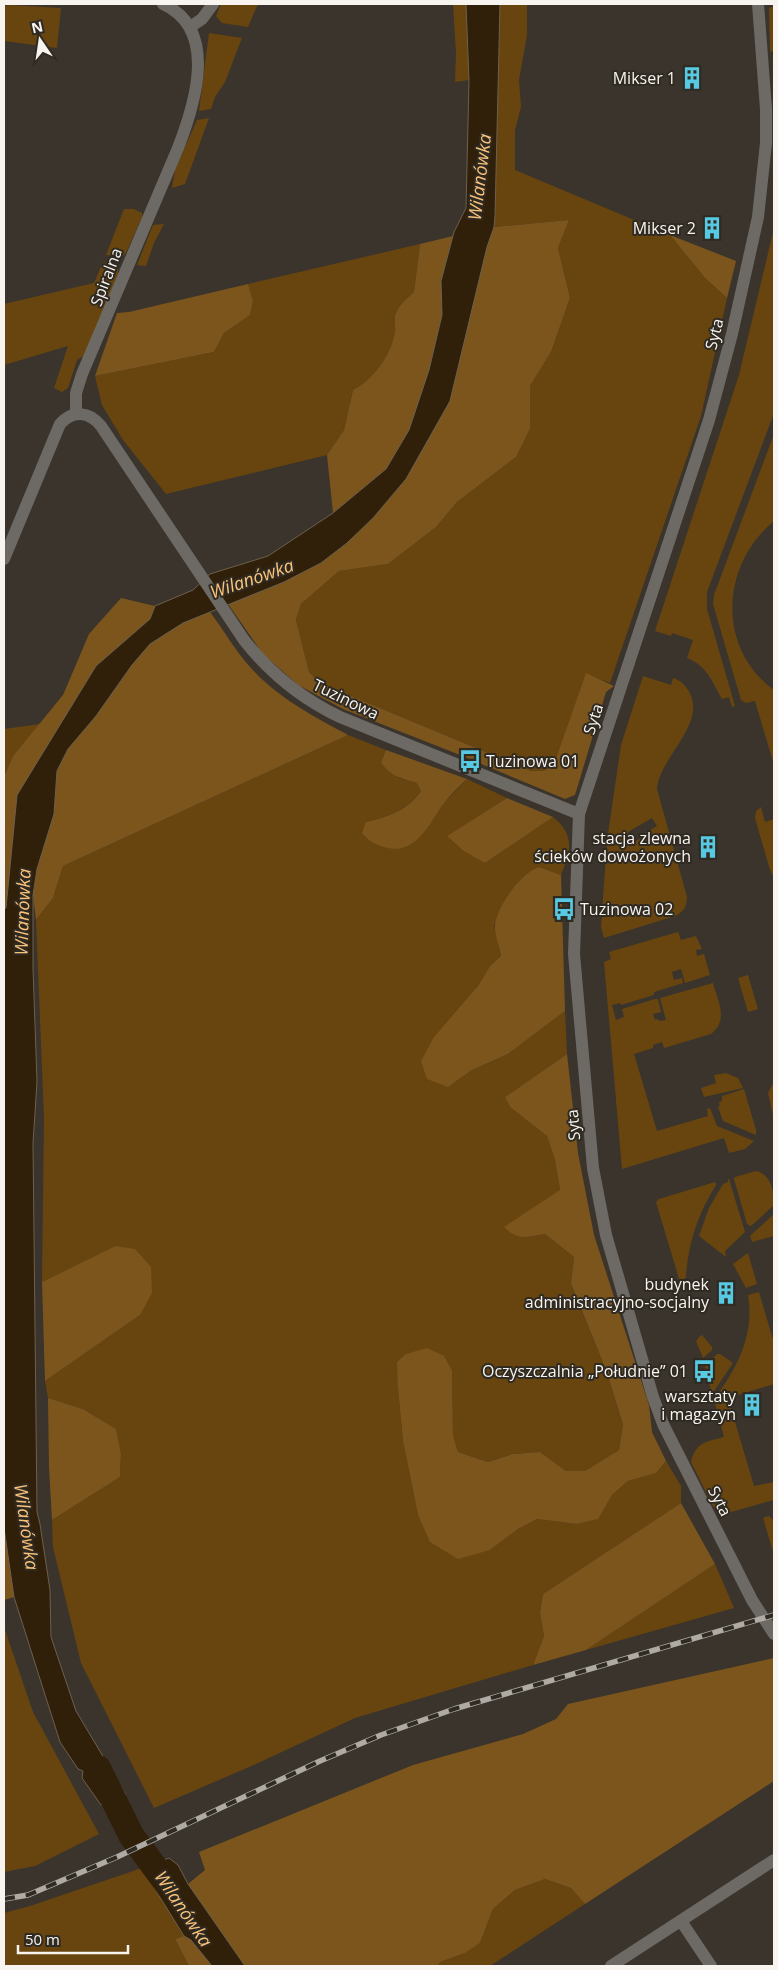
<svg xmlns="http://www.w3.org/2000/svg" width="778" height="1970" font-family="'Open Sans',sans-serif">
<rect width="100%" height="100%" fill="#3a342c"/>
<g fill="#68450f" fill-rule="evenodd">
<polygon points="221,4 258,4 248,27 222,23 216,16"/>
<polygon points="453,4 476,4 486,59 469,80 455,82 456,53"/>
<polygon points="490,4 527,4 527,35 519,80 521,107 515,130 515,170 670,235 705,278 727,298 701,416 610,683 586,674 553,768 543,771 531,771 320,683 309,672 296,620 301,604 339,571 388,564 436,527 457,502 516,457 530,429 530,386 551,352 570,298 558,248 569,220 494,227 498,88"/>
<polygon points="10,5 61,8 57,48 4,41 4,6"/>
<polygon points="774,6 774,51 770,52 769,8"/>
<polygon points="209,33 242,38 225,82 215,97 211,109 199,111"/>
<polygon points="209,118 185,184 172,188 175,170 197,120"/>
<polygon points="124,209 134,209 142,213 142,217 126,253 123,256 106,255"/>
<polygon points="164,224 154,243 146,266 137,265 153,225"/>
<path d="M774,228V413L707,592V609L735,706L732,707L729,697L722,699C712,681 707,666 687,658L693,640L672,633L671,636L655,631L739,375Z"/>
<path d="M420,244L414,292C407,298 399,305 396,313C393,318 396,326 395,332C391,355 373,380 353,390L344,430L327,455L166,494L123,440L102,405L95,376L214,352L224,333L250,315L253,301L248,284Z"/>
<polygon points="103,262 115,266 118,269 118,274 85,355 77,360 68,388 62,392 54,388 68,346 4,365 4,304 94,283"/>
<path d="M774,434V521C721,565 716,648 774,690V765L755,701L746,703L741,700L713,604L714,595Z"/>
<path d="M643,676L671,685L673,678C680,680 684,684 688,690C709,723 659,757 657,789L687,897C687,906 684,912 675,916L604,938L601,927L607,841L621,745ZM652,818L657,826L645,833L647,835L634,842L628,832Z"/>
<polygon points="40,724 13,756 4,777 4,729"/>
<path d="M348,735L386,750L381,762L399,778L418,783L421,791C407,810 388,817 366,822L426,829L445,802L467,779L507,798L448,836L485,863L553,817C575,835 571,851 561,875L539,867L494,925L501,956L490,966L478,986L461,1008L448,1087L472,1070L508,1054L565,1011L567,1054L505,1097L510,1107L547,1136L555,1160L560,1190L527,1237L545,1234L574,1257L571,1285L606,1370L623,1426L619,1450L585,1471H566L540,1452L513,1454L488,1462L458,1452L453,1435L452,1371L398,1389L403,1441L418,1515L490,1550L518,1529L537,1519L577,1524L597,1519L612,1495L628,1481L656,1473L666,1461L681,1486V1503L543,1594L540,1613L544,1636L533,1665L355,1718L256,1764L154,1808L81,1663L53,1547L52,1520L120,1477L121,1453L116,1429L83,1409L48,1398L45,1381L140,1315L115,1246L42,1282L44,1117L36,920L53,898L63,866Z"/>
<polygon points="761,807 765,822 774,819 774,877 770,870 755,818 756,811"/>
<path d="M678,932L681,940L696,936L702,949L696,950L697,956L704,954L710,975L685,983L681,969L672,972L674,980L682,978L683,983L654,992V995L621,1005L620,1003L612,1005L616,1020L624,1017L622,1009L655,999H658L661,1012L653,1014L655,1020L658,1019L659,1021L666,1020L660,998L713,983C718,1001 729,1020 711,1034L664,1048L662,1042L653,1045V1048L634,1054L657,1131L708,1116L707,1109L710,1108L717,1126L754,1141L745,1149L729,1153L724,1138L622,1169L604,962L611,959L609,952Z"/>
<polygon points="748,975 758,1009 748,1012 738,978"/>
<polygon points="726,1073 738,1078 743,1088 704,1097 701,1088 716,1083 714,1075"/>
<polygon points="774,1082 774,1119 768,1093"/>
<polygon points="744,1089 756,1130 756,1135 723,1121 718,1107 720,1106 719,1102 722,1101 722,1096"/>
<path d="M756,1171C771,1174 774,1191 774,1205L751,1226L747,1224L734,1179L735,1177Z"/>
<polygon points="728,1179 729,1179 745,1232 725,1251 726,1257 699,1236 709,1208 723,1184 728,1182"/>
<path d="M715,1182L716,1185C698,1214 688,1243 686,1277L683,1280L679,1279L656,1202L659,1199Z"/>
<polygon points="774,1214 774,1236 752,1242 750,1236"/>
<polygon points="748,1253 757,1284 746,1288 733,1264"/>
<path d="M759,1292L774,1343V1384L728,1398L754,1486L774,1482V1500L724,1514L714,1508L691,1462C696,1441 707,1442 724,1437L714,1399C737,1369 755,1334 748,1295Z"/>
<polygon points="702,1335 712,1347 712,1350 703,1358 696,1341 700,1336"/>
<polygon points="717,1354 720,1354 733,1363 712,1394 705,1367"/>
<polygon points="769,1516 774,1521 774,1555 763,1518"/>
<polygon points="715,1564 734,1608 586,1650"/>
<polygon points="4,1627 33,1712 99,1834 35,1866 4,1872"/>
<polygon points="142,1868 184,1936 175,1939 189,1966 4,1966 4,1913 30,1906"/>
<polygon points="545,1879 571,1888 585,1904 490,1966 438,1966 440,1962 465,1953 480,1943 493,1909 515,1890"/>
</g>
<g fill="#7c551d">
<polygon points="569,220 558,248 570,298 551,352 530,386 530,429 516,457 457,502 436,527 388,564 339,571 301,604 296,620 309,672 320,683 531,771 543,771 553,767 586,673 614,686 606,692 575,795 565,799 455,753 343,709 298,685 263,654 228,604 284,582 321,563 347,543 373,518 406,479 494,227"/>
<polygon points="670,235 736,261 727,298 705,278"/>
<path d="M453,236L441,281L442,315L429,370L409,430L386,469L333,513L327,455L344,430L353,390C373,380 391,355 395,332C396,326 393,318 396,313C399,305 407,298 414,292L420,244Z"/>
<polygon points="248,284 253,301 250,315 224,333 214,352 95,376 117,313 129,312"/>
<polygon points="121,598 155,606 150,619 96,666 18,795 6,909 4,909 4,777 13,756 63,695 89,634"/>
<path d="M210,612C224,630 235,651 251,668C278,698 313,716 348,735L63,866L53,898L36,920L33,895L37,869L54,814L57,771L68,749L96,716L132,665L150,644L183,623Z"/>
<path d="M386,750L467,779C459,787 451,794 445,802C429,823 416,857 384,847C374,844 369,841 362,833L366,822C388,817 408,810 421,791L417,783C401,778 391,777 381,762Z"/>
<polygon points="507,798 553,817 485,863 464,851 447,836"/>
<path d="M539,867L561,875L565,1011L508,1054L472,1070L448,1087L427,1079L421,1061L434,1037L478,986L490,966L501,956C500,947 494,934 495,925C497,906 521,873 539,867Z"/>
<path d="M567,1054L578,1153L594,1235L649,1405L652,1432L666,1461L656,1473L628,1481L612,1495L598,1519L577,1524L537,1519L518,1529L490,1550L458,1559L430,1542L418,1515L403,1441L398,1389L397,1362L406,1354L427,1348L444,1356L452,1371L453,1435L458,1452L488,1462L513,1454L540,1452L566,1471H585L619,1450L623,1425L606,1370L571,1284L574,1257L545,1234C526,1237 519,1241 504,1227L560,1190L555,1160L547,1136L510,1107L505,1097Z"/>
<polygon points="115,1246 135,1249 151,1267 152,1293 140,1315 45,1381 42,1282"/>
<polygon points="48,1398 83,1409 116,1429 121,1453 120,1477 52,1520 49,1467"/>
<polygon points="681,1503 715,1564 586,1650 533,1665 544,1636 540,1613 543,1594"/>
<polygon points="4,1528 14,1597 4,1600"/>
<polygon points="774,1658 774,1781 585,1904 571,1888 545,1879 515,1890 493,1909 480,1943 465,1953 440,1962 438,1966 245,1966 188,1884 205,1870 199,1852 413,1765 523,1734 556,1719 568,1704"/>
<polygon points="184,1936 191,1940 212,1966 189,1966 175,1939"/>
</g>
<g fill="#312009" stroke="#6d604e">
<polygon points="466,4 500,4 495,216 494,227 487,247 450,401 406,479 373,518 347,543 321,563 284,582 183,623 150,644 132,665 96,716 68,749 57,771 54,814 37,869 33,895 33,968 37,1082 33,1143 37,1512 40,1524 50,1590 51,1637 76,1711 126,1795 101,1805 82,1778 83,1771 78,1769 60,1742 14,1597 4,1528 4,909 6,908 17,795 96,666 150,619 155,606 193,590 210,574 268,556 333,513 386,469 409,430 429,370 442,315 441,281 454,232 466,208 469,80"/>
<polygon points="169,1858 178,1865 188,1884 245,1966 212,1966 191,1940 184,1936 142,1868"/>
</g>
<g fill="none" stroke-linecap="round" stroke-linejoin="round">
<polyline stroke="#312009" stroke-width="26" points="98,1768 131,1835 173,1892"/>
<g stroke="#6d6a66" stroke-width="12">
<polyline points="758,4 766,109 766,143 758,217 732,334 709,420 579,814 574,954 593,1168 606,1235 653,1397 663,1424 752,1600 774,1634"/>
<polyline points="190,27 202,19 213,4"/>
<path d="M76,414V393L82,374L178,148C195,104 219,29 163,4"/>
<path d="M4,559L60,424C73,410 89,411 101,426L244,640C270,673 302,699 340,717L579,814"/>
<polyline points="681,1921 711,1966"/>
<polyline points="611,1966 774,1860"/>
</g>
<defs>
<polyline id="rail" points="4,1899 28,1895 117,1857 320,1761 381,1735 454,1709 774,1615"/>
</defs>
<use href="#rail" stroke="#afaaa4" stroke-width="5.5"/>
<use href="#rail" stroke="#2f2a22" stroke-width="4" stroke-dasharray="11" stroke-linecap="butt"/>
</g>
<defs>
<symbol id="building-bare" viewBox="-9 -9 18 18"><path d="M-4-6H4V6H1V3H-1V6H-4ZM-2.5-4.3h1.7v1.8h-1.7ZM.8-4.3h1.7v1.8H.8ZM-2.5-1h1.7V.8h-1.7ZM.8-1h1.7V.8H.8Z" fill="#57c9e2" stroke="#2f2a22" stroke-width="2.5" paint-order="stroke"/></symbol>
<symbol id="bus-bare" viewBox="-9 -9 18 18"><path d="M-5-6H5V4H4V6H2V4H-2V6H-4V4H-5ZM-3.5-4V0h7V-4ZM-3.5 1.2v1.5H-2V1.2ZM2 1.2v1.5H3.5V1.2Z" fill="#57c9e2" stroke="#2f2a22" stroke-width="2.5" paint-order="stroke"/></symbol>
</defs>
<g fill-rule="evenodd">
<use href="#building-bare" x="676" y="62" width="32" height="32"/>
<use href="#building-bare" x="696" y="212" width="32" height="32"/>
<use href="#bus-bare" x="454" y="745" width="32" height="32"/>
<use href="#building-bare" x="692" y="831" width="32" height="32"/>
<use href="#bus-bare" x="548" y="893" width="32" height="32"/>
<use href="#building-bare" x="710" y="1277" width="32" height="32"/>
<use href="#bus-bare" x="688" y="1355" width="32" height="32"/>
<use href="#building-bare" x="736" y="1389" width="32" height="32"/>
</g>
<g text-anchor="middle" stroke-width="4" stroke-linejoin="round" paint-order="stroke">
<g font-size="16" fill="#f8f4ef" stroke="#2f2a22" text-anchor="end">
<text x="676" y="84">Mikser 1</text>
<text x="696" y="234">Mikser 2</text>
<text x="486" y="767" text-anchor="start">Tuzinowa 01</text>
<text x="691" y="844">stacja zlewna<tspan x="691" dy="18">ścieków dowożonych</tspan></text>
<text x="580" y="915" text-anchor="start">Tuzinowa 02</text>
<text x="709" y="1290">budynek<tspan x="709" dy="18">administracyjno-socjalny</tspan></text>
<text x="688" y="1377">Oczyszczalnia „Południe” 01</text>
<text x="736" y="1402">warsztaty<tspan x="736" dy="18">i magazyn</tspan></text>
</g>
<g font-size="16" fill="#f8f4ef" stroke="#2f2a22">
<text transform="translate(106 277) rotate(-69)" y="6">Spiralna</text>
<text transform="translate(714 334) rotate(-76)" y="6">Syta</text>
<text transform="translate(346 699) rotate(26)" y="6">Tuzinowa</text>
<text transform="translate(593 719) rotate(-72)" y="6">Syta</text>
<text transform="translate(573 1125) rotate(-95)" y="6">Syta</text>
<text transform="translate(720 1501) rotate(63)" y="6">Syta</text>
</g>
<g font-size="18" font-style="italic" fill="#fbc379" stroke="#2f2a22">
<text transform="translate(480 177) rotate(-83)" y="6">Wilanówka</text>
<text transform="translate(252 579) rotate(-19)" y="6">Wilanówka</text>
<text transform="translate(23 912) rotate(-88)" y="6">Wilanówka</text>
<text transform="translate(26 1527) rotate(82)" y="6">Wilanówka</text>
<text transform="translate(183 1909) rotate(56)" y="6">Wilanówka</text>
</g>
</g>
<rect width="778" height="1970" fill="none" stroke="#f8f4ef" stroke-width="10"/>
<g transform="translate(40 40) rotate(347)" stroke="#2f2a22" stroke-width="4" paint-order="stroke">
<path d="M0-4L9 19L0 12L-9 19Z" fill="#f8f4ef"/>
<text y="-8" font-size="14" font-weight="bold" text-anchor="middle" fill="#f8f4ef">N</text>
</g>
<path d="M18 1945v8h110v-8" fill="none" stroke="#f8f4ef" stroke-width="2.5"/>
<text x="25" y="1945" font-size="15" fill="#f8f4ef" stroke="#2f2a22" stroke-width="4" paint-order="stroke">50 m</text>
</svg>
